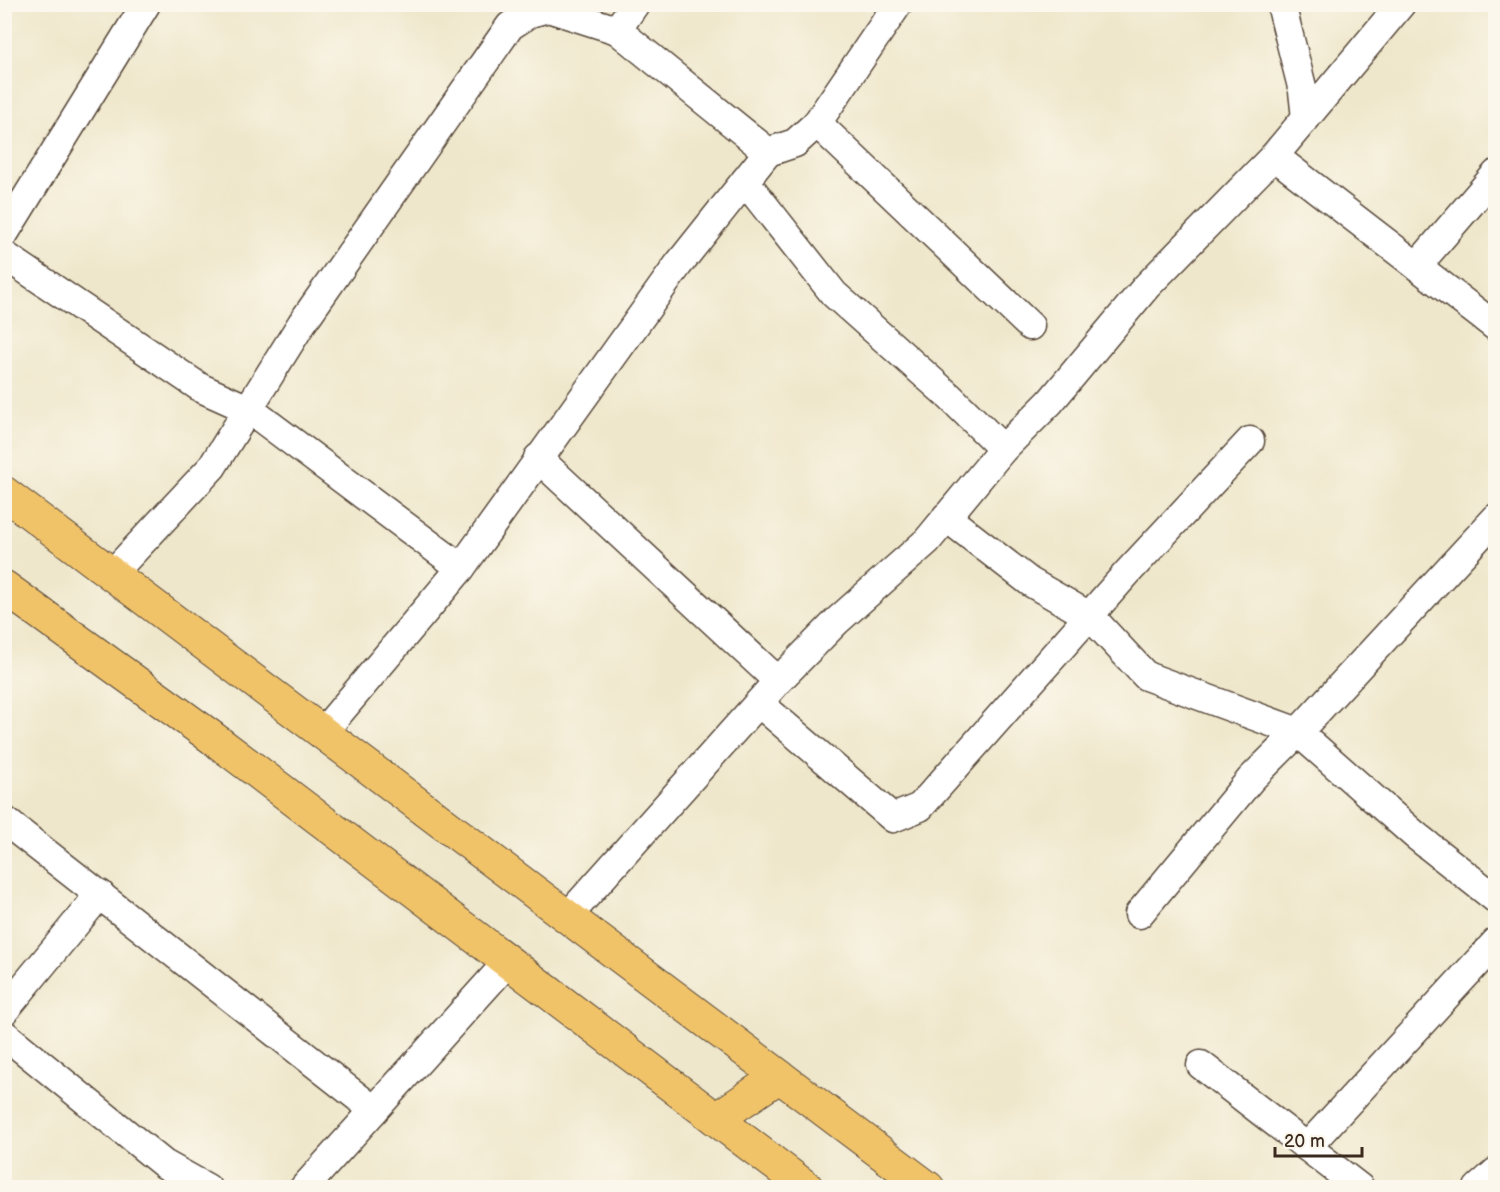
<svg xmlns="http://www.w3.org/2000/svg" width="1500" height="1192" font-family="'Balsamiq Sans',sans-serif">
<rect width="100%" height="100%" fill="#fbf7ec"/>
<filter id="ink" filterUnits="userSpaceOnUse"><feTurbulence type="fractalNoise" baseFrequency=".0167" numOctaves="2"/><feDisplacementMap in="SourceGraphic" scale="12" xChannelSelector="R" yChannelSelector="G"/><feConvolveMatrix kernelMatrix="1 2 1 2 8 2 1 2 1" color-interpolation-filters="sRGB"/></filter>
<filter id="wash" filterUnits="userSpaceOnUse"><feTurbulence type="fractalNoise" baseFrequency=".008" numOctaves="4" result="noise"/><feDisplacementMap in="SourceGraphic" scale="24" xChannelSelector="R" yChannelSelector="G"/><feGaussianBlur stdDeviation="1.35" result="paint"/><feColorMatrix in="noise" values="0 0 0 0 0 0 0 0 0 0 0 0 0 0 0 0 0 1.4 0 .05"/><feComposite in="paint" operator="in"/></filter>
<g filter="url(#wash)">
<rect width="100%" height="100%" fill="#efe7cb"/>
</g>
<g filter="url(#ink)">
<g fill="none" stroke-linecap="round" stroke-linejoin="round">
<defs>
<g id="minor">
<polyline points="1281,4 1303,91 1306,118"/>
<polyline points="617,30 635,4"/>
<polyline points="817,123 1030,326"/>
<polyline points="1274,156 1496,327"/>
<polyline points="745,181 834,294 950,397 1003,449"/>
<polyline points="4,234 146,4"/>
<polyline points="4,255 201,388 250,410 461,568"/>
<polyline points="1417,266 1496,174"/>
<polyline points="538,458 778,681"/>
<polyline points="946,517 1030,582 1091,617 1146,676 1298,732 1415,835 1496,899"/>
<polyline points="112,574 212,467 302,323 510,26 530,13 548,8 617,30 768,152 795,143 817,123 898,4"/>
<polyline points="759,703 893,818 920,807 1127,573 1250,441"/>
<polyline points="323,732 461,568 678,265 768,152"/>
<polyline points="4,820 374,1110"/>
<polyline points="1139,914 1251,779 1298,732 1496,518"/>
<polyline points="568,916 778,681 837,621 927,541 1003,449 1050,402 1146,287 1274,156 1401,4"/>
<polyline points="4,1011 100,894"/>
<polyline points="4,1034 164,1164 207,1188"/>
<polyline points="1201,1065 1360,1188"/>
<polyline points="1307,1147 1496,942"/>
<polyline points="304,1188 507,963"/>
<polyline points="1478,1188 1496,1172"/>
</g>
<g id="major">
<polyline points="4,493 928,1188"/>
<polyline points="4,587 210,736 807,1188"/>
<polyline points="716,1119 778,1077"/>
</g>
</defs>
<use href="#minor" stroke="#564638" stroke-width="31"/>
<use href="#major" stroke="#564638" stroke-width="35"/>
<use href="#minor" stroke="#fff" stroke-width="28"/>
<use href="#major" stroke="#f1c369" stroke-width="33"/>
</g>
</g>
<rect width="1500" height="1192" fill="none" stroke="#fbf7ec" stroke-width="24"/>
<path d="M1275 1147v9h87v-9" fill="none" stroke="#3b2a1e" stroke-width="3"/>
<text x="1284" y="1147" font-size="18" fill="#3b2a1e" stroke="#fbf7ec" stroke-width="4.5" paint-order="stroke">20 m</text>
</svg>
